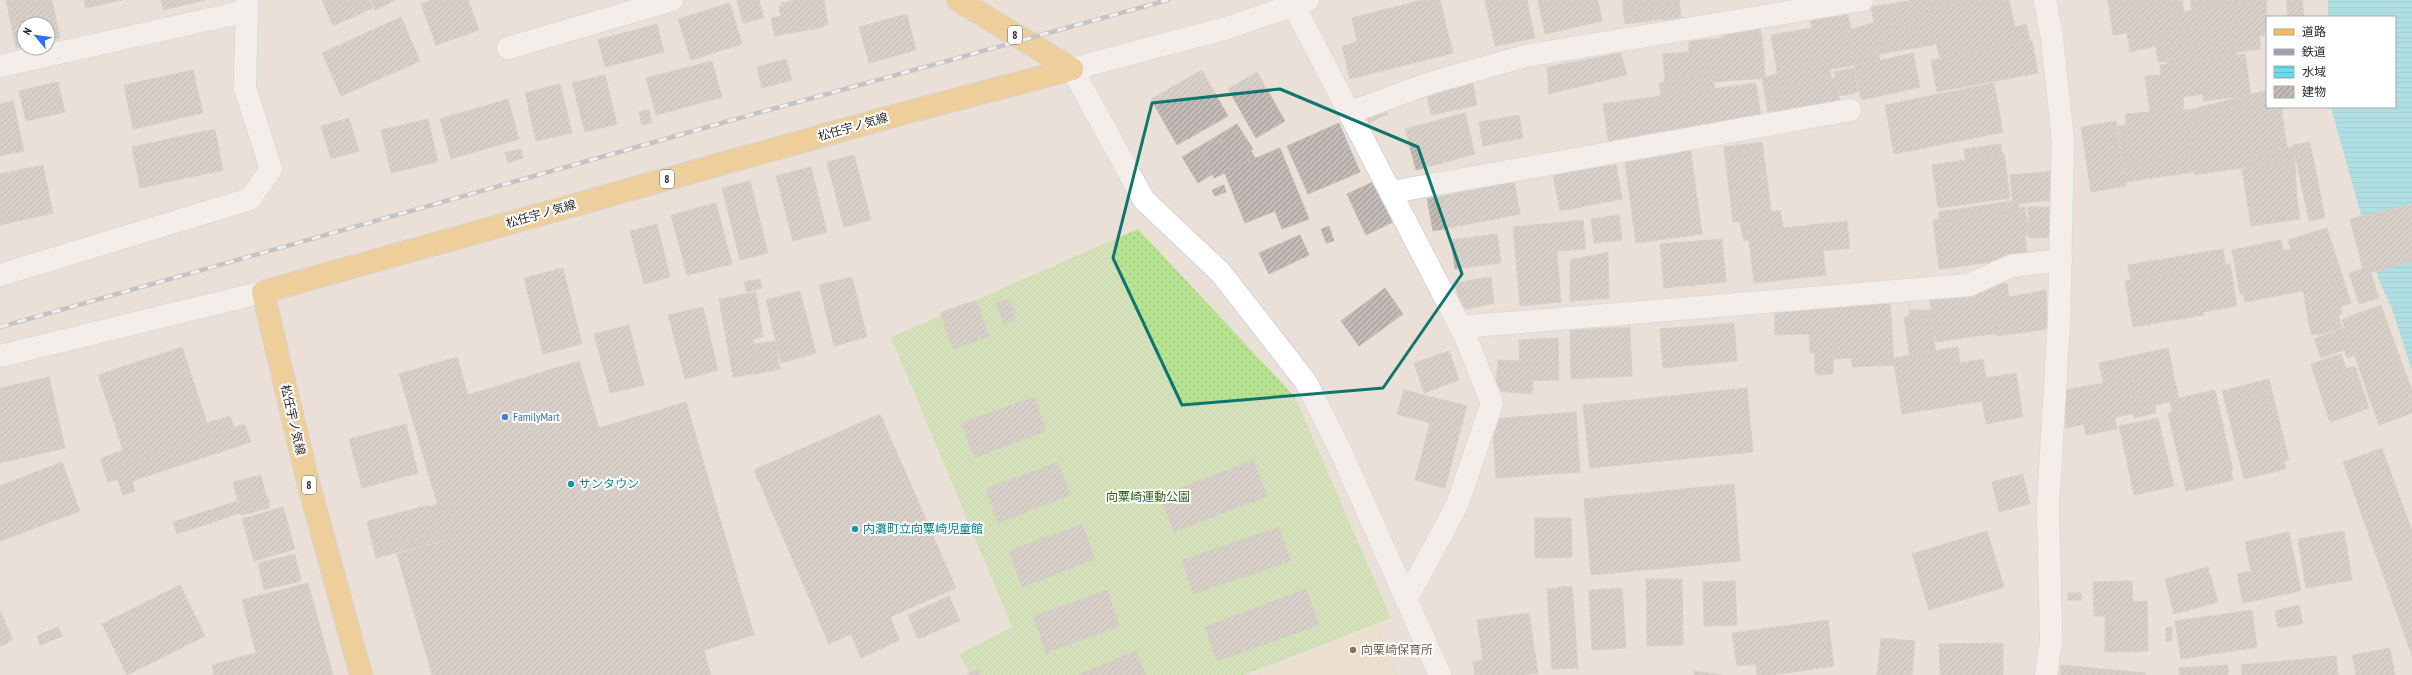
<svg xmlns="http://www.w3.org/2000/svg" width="2412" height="675" font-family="'PT Sans Narrow','Noto Sans JP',sans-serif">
<defs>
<pattern id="grass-dots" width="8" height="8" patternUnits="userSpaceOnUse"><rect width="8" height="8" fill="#b7e391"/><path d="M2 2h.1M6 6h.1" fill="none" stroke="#9dc37d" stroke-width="1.8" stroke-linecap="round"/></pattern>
<pattern id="water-rules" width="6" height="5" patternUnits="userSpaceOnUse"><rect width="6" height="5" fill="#66ddf1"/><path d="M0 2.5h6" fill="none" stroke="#58becf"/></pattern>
<pattern id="building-hatch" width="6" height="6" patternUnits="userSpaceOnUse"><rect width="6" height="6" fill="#c2bab5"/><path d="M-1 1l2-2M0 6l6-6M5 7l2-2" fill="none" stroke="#9e9793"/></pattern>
</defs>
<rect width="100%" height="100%" fill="#eae0d7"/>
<polygon fill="#eddcc6" points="1378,625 1398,675 1256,675"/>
<polygon fill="url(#grass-dots)" points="1138,229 1295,397 1391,618 1244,675 970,675 960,654 1012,627 891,337"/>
<polygon fill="url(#water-rules)" points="2328,0 2412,0 2412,370 2392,309 2379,280 2331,107 2395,107 2395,17 2328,17"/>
<g fill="url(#building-hatch)" stroke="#c5bcb2">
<polygon points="6,0 52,0 60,38 48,41 48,24 24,24 24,46 16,48"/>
<polygon points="84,0 122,0 86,8"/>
<polygon points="161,0 206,0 163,10"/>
<polygon points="322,0 369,0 373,8 333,26"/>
<polygon points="371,0 396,0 375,10"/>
<polygon points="432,0 468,0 479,30 436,45 421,4"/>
<polygon points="737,0 759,0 764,18 743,23"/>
<polygon points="798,0 819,0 824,27 775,36 771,18 783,16 781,3"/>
<polygon points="815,0 824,0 828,24 784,33 779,7"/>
<polygon points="1423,0 1440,0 1453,53 1350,79 1342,46 1357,42 1352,18"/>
<polygon points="1485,0 1527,0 1535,38 1495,46"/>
<polygon points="1538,0 1598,0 1602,21 1545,34"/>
<polygon points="1622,0 1679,0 1681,17 1625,24"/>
<polygon points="1623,0 1676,0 1676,1 1626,16"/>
<polygon points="1914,0 1998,0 2004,33 1879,54 1871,7"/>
<polygon points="1968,0 2009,0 2015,27 2026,24 2035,60 1946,82 1928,10"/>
<polygon points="2108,0 2125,0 2124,6 2108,4"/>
<polygon points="2108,0 2182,0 2186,25 2113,35"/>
<polygon points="2138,0 2156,0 2156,4 2138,6"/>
<polygon points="2190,0 2264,0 2267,16 2194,26"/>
<polygon points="2267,0 2264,36 2231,28 2130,52 2125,20"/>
<polygon points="2286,0 2302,0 2304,17 2288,17"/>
<polygon points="1918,1 1920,24 1905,27 1906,44 1887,46 1884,32 1899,26 1894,6"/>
<polygon points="730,3 742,44 691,60 678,19"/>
<polygon points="907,14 916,50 869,63 859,27"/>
<polygon points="1848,14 1852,34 1874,30 1880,61 1778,78 1771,35 1812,28 1810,20"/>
<polygon points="401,17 420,61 341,96 322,53"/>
<polygon points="1685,17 1686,25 1665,27 1664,19"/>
<polygon points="2257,21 2261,49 2158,62 2154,34"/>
<polygon points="1876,22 1881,49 1852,58 1846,31"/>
<polygon points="657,24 664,52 605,67 598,40"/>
<polygon points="1760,28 1765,65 1724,69 1723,35"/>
<polygon points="1762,35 1765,78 1665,86 1663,54 1689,52 1689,41"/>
<polygon points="2236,40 2236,81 2169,88 2167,49"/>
<polygon points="2032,41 2038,73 1937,92 1931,60"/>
<polygon points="1621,53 1627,75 1549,94 1547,67"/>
<polygon points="1913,53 1920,87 1861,100 1854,66"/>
<polygon points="2245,54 2251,95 2204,101 2203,94 2183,97 2184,109 2150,114 2145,76 2161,75 2160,65"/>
<polygon points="786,59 792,80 762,88 757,67"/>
<polygon points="1827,60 1838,103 1769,119 1762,78"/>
<polygon points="712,61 722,97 656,115 646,78"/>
<polygon points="1854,68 1858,92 1840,96 1834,72"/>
<polygon points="193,70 203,113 133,129 124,85"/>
<polygon points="1202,70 1228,116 1177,145 1151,99"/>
<polygon points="1712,71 1717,103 1664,115 1659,83"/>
<polygon points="1257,72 1285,121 1256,138 1228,89"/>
<polygon points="605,75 617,124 585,132 572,83"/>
<polygon points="1835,78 1842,112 1775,126 1769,91"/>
<polygon points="1472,80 1477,105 1431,115 1426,90"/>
<polygon points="58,82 65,112 26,121 19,91"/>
<polygon points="1756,83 1762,125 1609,147 1603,104"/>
<polygon points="1994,83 2003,132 1894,154 1885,105"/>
<polygon points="560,84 572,133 536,141 525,93"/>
<polygon points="2267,90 2267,107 2282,107 2283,140 2202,156 2194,109"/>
<polygon points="508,99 519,139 451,159 440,119"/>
<polygon points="13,101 24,151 0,156 0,104"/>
<polygon points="1383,103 1388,114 1369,123 1365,112"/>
<polygon points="2267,103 2267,107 2281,107 2289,161 2194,175 2194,172 2126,182 2118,126"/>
<polygon points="649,109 652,123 642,125 639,112"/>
<polygon points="2194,109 2189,154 2129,165 2125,114"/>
<polygon points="1465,113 1475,154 1416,170 1405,129"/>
<polygon points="1519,115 1523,138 1483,146 1479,122"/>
<polygon points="349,118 359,151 331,159 321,126"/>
<polygon points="428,119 438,162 391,173 381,130"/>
<polygon points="2116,121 2126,186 2091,192 2081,127"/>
<polygon points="1339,123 1360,172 1308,194 1287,146"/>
<polygon points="1237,124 1253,149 1198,183 1182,157"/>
<polygon points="215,129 223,170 140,188 132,147"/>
<polygon points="1239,130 1259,165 1248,170 1246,164 1214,178 1202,153"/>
<polygon points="1762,142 1772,216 1733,222 1724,147"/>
<polygon points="2310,142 2325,218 2309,221 2293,145"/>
<polygon points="2001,144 2006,185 1969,190 1964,149"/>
<polygon points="1690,146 1702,234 1636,243 1624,155"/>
<polygon points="2294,146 2297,200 2254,217 2251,157"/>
<polygon points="1280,148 1309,219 1282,229 1275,211 1245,223 1224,171"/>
<polygon points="521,149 523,158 508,163 505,153"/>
<polygon points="1757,149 1770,204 1765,205 1767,213 1780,210 1784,232 1744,241 1725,156"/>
<polygon points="2004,154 2010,198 1938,208 1932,165"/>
<polygon points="854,155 871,220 844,227 827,162"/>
<polygon points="2291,161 2300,219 2251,226 2242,169"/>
<polygon points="1616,163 1622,199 1560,211 1553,175"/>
<polygon points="43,165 53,213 0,225 0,174"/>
<polygon points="811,167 827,232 793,241 776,176"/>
<polygon points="2053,171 2055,200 2013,204 2010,175"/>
<polygon points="750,181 768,253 740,260 722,188"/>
<polygon points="1375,181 1395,221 1366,235 1347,194"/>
<polygon points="1514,181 1520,214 1433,231 1427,199"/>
<polygon points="1224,185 1226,192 1215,196 1212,190"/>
<polygon points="2018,200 2024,247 1945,260 1938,212"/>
<polygon points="716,203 732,264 687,275 671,215"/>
<polygon points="2412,204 2412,262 2364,274 2350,219"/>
<polygon points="2025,207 2029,235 2025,235 2028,261 1998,261 1939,269 1933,220"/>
<polygon points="2028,207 2054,207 2054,237 2029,238"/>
<polygon points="1619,215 1622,240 1594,243 1591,219"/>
<polygon points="1583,220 1586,249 1557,251 1561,302 1520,306 1513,227"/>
<polygon points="1847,221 1850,248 1823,251 1826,275 1754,283 1748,232"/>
<polygon points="657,224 670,277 644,284 630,231"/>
<polygon points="1329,226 1334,241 1326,243 1321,229"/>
<polygon points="2327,228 2351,303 2336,308 2342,328 2318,335 2288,240"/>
<polygon points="1497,234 1501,263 1455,269 1451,240"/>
<polygon points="1300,235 1309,255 1269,274 1259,253"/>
<polygon points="1722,239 1726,282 1664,288 1660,244"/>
<polygon points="2281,240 2290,284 2240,294 2232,250"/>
<polygon points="2326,243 2340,277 2335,277 2342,314 2335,316 2337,330 2311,335 2303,291 2245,302 2237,259"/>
<polygon points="2223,249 2232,303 2137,319 2128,265"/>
<polygon points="1608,252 1609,298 1570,301 1570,260"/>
<polygon points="2230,264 2237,306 2203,312 2204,315 2133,327 2125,281"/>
<polygon points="2369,267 2379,298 2359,304 2349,273"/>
<polygon points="563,268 582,344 543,354 524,278"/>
<polygon points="852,277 867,337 834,346 819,285"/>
<polygon points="1491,277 1494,303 1461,310 1455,283"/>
<polygon points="760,279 762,288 747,292 744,282"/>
<polygon points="2007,283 2013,331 1936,342 1929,294"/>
<polygon points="1385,288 1403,314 1359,346 1341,321"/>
<polygon points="2046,290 2048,329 1996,336 1999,299"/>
<polygon points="800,291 816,353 781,363 766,300"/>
<polygon points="756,292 763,337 753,339 760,373 733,377 719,299"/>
<polygon points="1890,298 1894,365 1852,367 1852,358 1832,359 1833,374 1817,375 1816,352 1810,353 1809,334 1775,335 1774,305"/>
<polygon points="1010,299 1016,320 1004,324 996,303"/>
<polygon points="976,300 989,336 953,349 940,313"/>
<polygon points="2381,305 2412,391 2412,411 2381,422 2343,319"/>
<polygon points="703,307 718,370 685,379 668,315"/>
<polygon points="2379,307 2412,402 2412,413 2379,425 2342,320"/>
<polygon points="1909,310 1931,310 1939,334 1908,343"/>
<polygon points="1930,313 1936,354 1910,358 1904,317"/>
<polygon points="1734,323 1737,361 1663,368 1660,329"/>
<polygon points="629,325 644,385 610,393 594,334"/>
<polygon points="1630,327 1632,376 1571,379 1570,330"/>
<polygon points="2344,328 2354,356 2347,358 2344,350 2321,358 2314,339"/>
<polygon points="1558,338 1559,380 1520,381 1519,340"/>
<polygon points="775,341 780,369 760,373 755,344"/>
<polygon points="182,347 207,423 230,416 238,438 108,482 100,459 123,450 98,375"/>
<polygon points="1958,347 1960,363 1983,359 1986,378 2016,373 2023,417 1986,424 1982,401 1902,414 1893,358"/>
<polygon points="2168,348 2179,400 2155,405 2156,413 2134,418 2131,408 2113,411 2117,429 2086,435 2077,392 2104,386 2099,363"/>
<polygon points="1833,349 1833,373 1815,373 1814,352"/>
<polygon points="1449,351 1459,380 1424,393 1414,363"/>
<polygon points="2341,354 2346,369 2355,366 2369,408 2331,422 2311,364"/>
<polygon points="2339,355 2346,376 2352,374 2363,409 2329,420 2311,364"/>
<polygon points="457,357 468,395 579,361 599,428 686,402 754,635 704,650 711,675 432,675 397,554 448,540 399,374"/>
<polygon points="1498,360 1534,362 1532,394 1495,391"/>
<polygon points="49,377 65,448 0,463 0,388"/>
<polygon points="2133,378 2140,412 2066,428 2059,391"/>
<polygon points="2269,379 2289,460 2244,472 2222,391"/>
<polygon points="1747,388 1753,452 1590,468 1583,405"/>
<polygon points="1404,390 1467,406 1445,488 1415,480 1430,423 1397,414"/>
<polygon points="2215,390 2233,470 2187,480 2170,400"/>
<polygon points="2268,390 2286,469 2244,479 2225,401"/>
<polygon points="1034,397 1046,431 974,458 962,423"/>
<polygon points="2215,402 2233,480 2186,491 2168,413"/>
<polygon points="1576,412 1580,472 1496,478 1492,419"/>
<polygon points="880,414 956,588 890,617 900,640 861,658 851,634 829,644 754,470"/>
<polygon points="2158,418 2174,486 2134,495 2119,426"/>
<polygon points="244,424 251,442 132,481 135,491 123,495 113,468"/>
<polygon points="406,424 418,473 362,488 349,439"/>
<polygon points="2382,448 2412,531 2412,656 2343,462"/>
<polygon points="1253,460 1267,496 1174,532 1160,496"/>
<polygon points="62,462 80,511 0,541 0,486"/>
<polygon points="1058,462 1070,495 998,523 986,489"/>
<polygon points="2023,474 2030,504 1999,512 1992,482"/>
<polygon points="261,475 269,508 241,515 233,482"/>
<polygon points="1734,484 1740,561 1591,575 1584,499"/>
<polygon points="265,492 270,503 177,534 173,522"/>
<polygon points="447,502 456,537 376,558 367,523"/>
<polygon points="429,505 436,533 375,549 368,521"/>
<polygon points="283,507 295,549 254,561 242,519"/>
<polygon points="1535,518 1571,518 1572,557 1535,558"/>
<polygon points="1082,524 1095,559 1022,587 1009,551"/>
<polygon points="1279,527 1291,561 1193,594 1182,560"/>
<polygon points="1987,531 2004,587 1929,610 1912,554"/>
<polygon points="2344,531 2352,580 2306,588 2298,539"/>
<polygon points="2289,532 2301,591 2243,603 2237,574 2251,571 2245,542"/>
<polygon points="295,554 301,581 264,590 258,563"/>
<polygon points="2208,567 2218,602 2174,614 2165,579"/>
<polygon points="1646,579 1682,579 1683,645 1647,646"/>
<polygon points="1735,581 1737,625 1704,626 1703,582"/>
<polygon points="2132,581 2133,602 2147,601 2148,651 2105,652 2105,616 2094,616 2093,582"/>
<polygon points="308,583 333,675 214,675 212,665 256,653 242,600"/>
<polygon points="180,585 205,636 127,675 102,624"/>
<polygon points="1572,586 1578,668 1552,669 1547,589"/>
<polygon points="1622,588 1626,648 1592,650 1589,590"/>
<polygon points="1306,589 1319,625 1217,661 1205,627"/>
<polygon points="1107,590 1120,626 1046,653 1033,616"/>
<polygon points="2068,593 2081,593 2082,600 2068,600"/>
<polygon points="949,596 960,621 918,639 908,615"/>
<polygon points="2299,605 2303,624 2278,628 2275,611"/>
<polygon points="2252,610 2257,647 2181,659 2175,621"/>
<polygon points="0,611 13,640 0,646"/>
<polygon points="1529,613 1538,673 1521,675 1475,675 1473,662 1483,660 1477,620"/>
<polygon points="1828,620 1834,666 1773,675 1757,675 1756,664 1737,666 1732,633"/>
<polygon points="58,627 62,636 40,645 37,636"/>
<polygon points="2172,627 2172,641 2166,642 2166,628"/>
<polygon points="1881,638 1915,641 1912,675 1877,675"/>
<polygon points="2003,643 2003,675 1940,675 1939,644"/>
<polygon points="2390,648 2395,675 2356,675 2352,655"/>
<polygon points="1136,651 1146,675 1077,675"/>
<polygon points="2336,656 2338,675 2242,675 2241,665"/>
<polygon points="2061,665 2146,673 2146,675 2060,675"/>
<polygon points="2228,665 2228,675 2180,675 2179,668"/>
<polygon points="979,669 981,675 968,675 967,674"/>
<polygon points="1694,671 1722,675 1694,675"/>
</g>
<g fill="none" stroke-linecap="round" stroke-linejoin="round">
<defs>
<g id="street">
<polyline points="1291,0 1466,338 1492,403 1457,505 1406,600"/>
<polyline points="2045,0 2052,38 2063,140 2059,321 2048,505 2051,640 2046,675"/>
<polyline points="508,48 672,0"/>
<polyline points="0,66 247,11"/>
<polyline points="1072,69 1144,200 1221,273 1306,382 1342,454 1440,675"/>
<polyline points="1351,112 1430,83 1525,56 1862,0"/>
<polyline points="1392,192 1850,110"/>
<polyline points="0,275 250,199 271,169 245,88 247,0"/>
<polyline points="1460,327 1969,285 2011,266 2061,260"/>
<polyline points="0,356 263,292"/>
</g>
<polyline id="secondary" points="1072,69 1227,28 1308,0"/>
<g id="primary">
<polyline points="958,0 1072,69"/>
<polyline points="361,675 308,482 263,292 886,118 1072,69"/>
</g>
</defs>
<use href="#street" stroke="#cdd3e1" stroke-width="24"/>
<use href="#secondary" stroke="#cdd3e1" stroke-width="24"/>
<use href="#primary" stroke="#c3c3c3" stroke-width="24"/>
<use href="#street" stroke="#fff" stroke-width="22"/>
<use href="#secondary" stroke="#fff" stroke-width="22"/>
<use href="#primary" stroke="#f4bb53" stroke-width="22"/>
<defs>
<polyline id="rail" points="0,327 736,119 1168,0"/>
</defs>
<use href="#rail" stroke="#9ba1b2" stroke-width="4.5"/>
<use href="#rail" stroke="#fff" stroke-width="3" stroke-dasharray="9" stroke-linecap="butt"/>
</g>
<path d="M0 0H2412V675H0ZM1280,89L1418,147L1462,274L1383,388L1182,405L1113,258L1152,103Z" fill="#eae0d7" fill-opacity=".55" fill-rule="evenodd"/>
<path fill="none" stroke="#0f766e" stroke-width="3" stroke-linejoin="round" d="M1280,89L1418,147L1462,274L1383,388L1182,405L1113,258L1152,103Z"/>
<circle fill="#3f7fe0" stroke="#fff" stroke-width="1.5" cx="505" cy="417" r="4"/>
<g fill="#0f9aa8" stroke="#fff" stroke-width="1.5">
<circle cx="571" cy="484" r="4"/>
<circle cx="855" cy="529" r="4"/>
</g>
<circle fill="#8d6e63" stroke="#fff" stroke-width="1.5" cx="1353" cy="650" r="4"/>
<g text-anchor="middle" stroke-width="4" stroke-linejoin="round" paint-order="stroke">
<g fill="#fff" stroke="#686868" stroke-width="1">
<rect x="1008" y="26" width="14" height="18" rx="3"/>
<rect x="660" y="170" width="14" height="18" rx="3"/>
<rect x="302" y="476" width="14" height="18" rx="3"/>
</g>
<g font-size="11" font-weight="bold" fill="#272727">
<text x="1015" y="39">8</text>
<text x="667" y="183">8</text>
<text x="309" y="489">8</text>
</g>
<g font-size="12" fill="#272727" stroke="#fff">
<text transform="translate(853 127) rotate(-16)" y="4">松任宇ノ気線</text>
<text transform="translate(541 214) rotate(-16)" y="4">松任宇ノ気線</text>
<text transform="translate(293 420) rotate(77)" y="4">松任宇ノ気線</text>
</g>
<g font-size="12" fill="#366cbe" stroke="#fff" text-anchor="start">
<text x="513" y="421">FamilyMart</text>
</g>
<g font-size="12" fill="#0d838f" stroke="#fff" text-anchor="start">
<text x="579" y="488">サンタウン</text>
<text x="863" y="533">内灘町立向粟崎児童館</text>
</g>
<g font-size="12" fill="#306417" stroke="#fff">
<text x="1148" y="501">向粟崎運動公園</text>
</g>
<g font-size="12" fill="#785e54" stroke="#fff" text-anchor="start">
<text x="1361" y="654">向栗崎保育所</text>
</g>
</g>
<rect x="2266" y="16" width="130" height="92" fill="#ffffff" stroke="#a9a9a9"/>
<rect x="2274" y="29" width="20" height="6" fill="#f4bb53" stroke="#a9a9a9"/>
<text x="2302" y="36" font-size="12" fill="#272727">道路</text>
<rect x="2274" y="49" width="20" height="6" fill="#9ba1b2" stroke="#a9a9a9"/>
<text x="2302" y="56" font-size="12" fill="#272727">鉄道</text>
<rect x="2274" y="66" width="20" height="12" fill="url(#water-rules)" stroke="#a9a9a9"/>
<text x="2302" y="76" font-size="12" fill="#272727">水域</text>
<rect x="2274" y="86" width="20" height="12" fill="url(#building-hatch)" stroke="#a9a9a9"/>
<text x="2302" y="96" font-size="12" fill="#272727">建物</text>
<g transform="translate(36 36) rotate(299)"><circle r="19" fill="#ffffff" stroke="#a9a9a9"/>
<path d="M0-3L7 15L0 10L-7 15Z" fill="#3170fe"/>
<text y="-6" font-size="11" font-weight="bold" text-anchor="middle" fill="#272727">N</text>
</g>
</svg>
